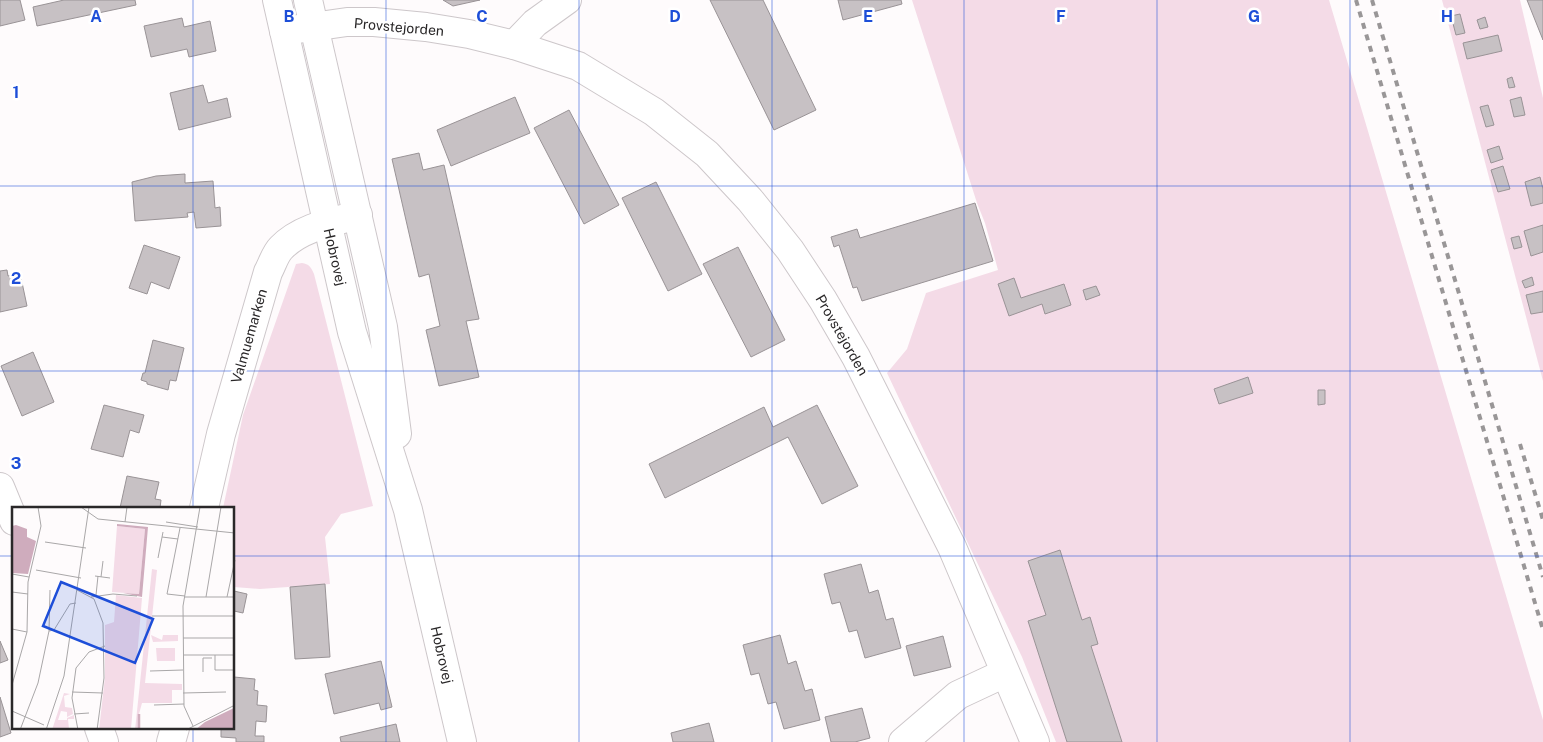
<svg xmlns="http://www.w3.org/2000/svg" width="1543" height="742" font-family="'Public Sans',sans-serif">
<rect width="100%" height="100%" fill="#fefbfc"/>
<g fill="#f4dbe7">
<polygon points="912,0 1329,0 1543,720 1543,742 1056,742 1022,657 887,373 907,349 926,293 998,270 985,223 977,203"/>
<polygon points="1442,0 1520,0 1543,98 1543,381"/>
<path d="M302,263C309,264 311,267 314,274L373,506L341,514L325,537L330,584L260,589L234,587V508H223L243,415L296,264Z"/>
</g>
<g fill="#c7c1c4" stroke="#999396">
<polygon points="0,0 20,0 25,20 0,26"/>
<polygon points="64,0 135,0 136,5 37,26 33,7"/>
<polygon points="443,0 480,0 453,6"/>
<polygon points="710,0 763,0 816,110 774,130"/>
<polygon points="838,0 901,0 902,4 843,20"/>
<polygon points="1527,0 1543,0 1543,40"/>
<polygon points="1460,14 1465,33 1456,35 1451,16"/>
<polygon points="1485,17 1488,27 1480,29 1477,20"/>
<polygon points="182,18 184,27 210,21 216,51 189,57 187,49 151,57 144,26"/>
<polygon points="1498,35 1502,51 1467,59 1463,43"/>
<polygon points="1512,77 1515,87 1509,88 1507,79"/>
<polygon points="203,85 208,103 227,98 231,117 179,130 170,93"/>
<polygon points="515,97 530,133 451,166 437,130"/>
<polygon points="1521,97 1525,115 1514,117 1510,100"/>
<polygon points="1488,105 1494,125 1486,127 1480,107"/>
<polygon points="569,110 619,205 584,224 534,128"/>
<polygon points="1499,146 1503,159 1491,163 1487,150"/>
<polygon points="419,153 423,170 444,165 479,319 466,321 479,377 439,386 426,330 440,326 429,274 419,277 392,159"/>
<polygon points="1503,166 1510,189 1498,192 1491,170"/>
<polygon points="185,174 185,183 213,181 215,208 220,207 221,226 196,228 194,212 187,213 188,217 135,221 132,182 156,176"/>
<polygon points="1540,177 1543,189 1543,203 1531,206 1525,182"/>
<polygon points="656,182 702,274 668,291 622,198"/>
<polygon points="975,203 993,261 862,301 857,287 853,288 839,245 834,247 831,237 857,229 860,238"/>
<polygon points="1543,225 1543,252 1531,256 1524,231"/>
<polygon points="1519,236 1522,247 1514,249 1511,238"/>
<polygon points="144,245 180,257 169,289 151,282 147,294 129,288"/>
<polygon points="738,247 785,340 751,357 703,264"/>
<polygon points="7,270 8,276 20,273 27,306 0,312 0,271"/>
<polygon points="1532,277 1534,285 1525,288 1522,281"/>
<polygon points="1014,278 1021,298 1064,284 1071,305 1045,314 1042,304 1009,316 998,284"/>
<polygon points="1096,286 1100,295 1086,300 1083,290"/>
<polygon points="1543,291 1543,312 1531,314 1526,295"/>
<polygon points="153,340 184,348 176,381 170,380 168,390 147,384 147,382 141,380 143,373 145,373"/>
<polygon points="33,352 54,402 22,416 1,366"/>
<polygon points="1248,377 1253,393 1219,404 1214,389"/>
<polygon points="1318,390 1325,390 1325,404 1318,405"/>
<polygon points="104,405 144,415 139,433 130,430 123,457 91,449"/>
<polygon points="817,405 858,486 822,504 788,437 665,498 649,464 764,407 773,427"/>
<polygon points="127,476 159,482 155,499 161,500 160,508 120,508"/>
<polygon points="1060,550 1082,620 1090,617 1098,644 1091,646 1122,742 1067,742 1028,621 1046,615 1028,561"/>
<polygon points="861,564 869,593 878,590 886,620 893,618 901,648 865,658 857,630 849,632 840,602 832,604 824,574"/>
<polygon points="325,584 330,657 295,659 290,587"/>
<polygon points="234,591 247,594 243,613 234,611"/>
<polygon points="780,635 788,664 796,661 805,691 812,689 820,720 784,729 776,702 768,704 759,673 751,675 743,645"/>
<polygon points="943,636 951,667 914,676 906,646"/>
<polygon points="0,641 8,660 0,663"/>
<polygon points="381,661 392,707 381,710 379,703 334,714 325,674"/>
<polygon points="234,677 255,679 254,690 258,691 257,705 267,706 266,722 256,721 255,736 264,736 264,742 236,742 236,738 221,737 221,728 234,728"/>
<polygon points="0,697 11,733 0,737"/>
<polygon points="862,708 870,738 855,742 831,742 825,717"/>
<polygon points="709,723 714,742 673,742 671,733"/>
<polygon points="396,724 400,742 341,742 340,737"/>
</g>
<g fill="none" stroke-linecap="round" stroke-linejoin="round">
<defs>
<g id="minor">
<polyline points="284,31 347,22 374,22 426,27 469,34 514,45 578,66 654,112 707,154 750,200 790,250 823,300 856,357 952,547 1035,742"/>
<polyline points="514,45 535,23 567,0"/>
<polyline points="0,487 14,521"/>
<path d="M204,508L221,434L268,272C272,265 275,254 281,248C300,228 332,222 358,215"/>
<polyline points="99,728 104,742"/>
<polyline points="171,742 175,728"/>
<polyline points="903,742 958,695 1005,673"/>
</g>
<g id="major">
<polyline points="277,0 352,332 408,510 462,742"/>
<polyline points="308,0 383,327 397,434"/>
</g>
</defs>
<use href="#minor" stroke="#cdc7ca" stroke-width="30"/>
<use href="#major" stroke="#cdc7ca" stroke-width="30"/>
<use href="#minor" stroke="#fff" stroke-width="28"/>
<use href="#major" stroke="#fff" stroke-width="28"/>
<g stroke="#999697" stroke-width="4" stroke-dasharray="6 6" stroke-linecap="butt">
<polyline points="1356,0 1543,630"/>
<polyline points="1372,0 1543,577"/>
<polyline points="1520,444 1543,520"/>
</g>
</g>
<path fill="none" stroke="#1d4ed8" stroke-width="1" stroke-opacity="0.55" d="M193,0V508M386,0V742M579,0V742M772,0V742M964,0V742M1157,0V742M1350,0V742M0,186H1543M0,371H1543M0,556H14M234,556H1543M193,728V742"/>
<g text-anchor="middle" stroke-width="5" stroke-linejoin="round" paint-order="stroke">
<g font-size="14" fill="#2a2829" stroke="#fff">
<text transform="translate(399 27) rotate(5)" y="5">Provstejorden</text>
<text transform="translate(335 257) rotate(77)" y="5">Hobrovej</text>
<text transform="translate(842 335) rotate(60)" y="5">Provstejorden</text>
<text transform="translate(249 336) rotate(-74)" y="5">Valmuemarken</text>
<text transform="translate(442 655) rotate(77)" y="5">Hobrovej</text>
</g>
</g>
<g transform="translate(12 507)">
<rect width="222" height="222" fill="#fefbfc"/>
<path d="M105,19L133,22L127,87L100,85ZM140,62L145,63L133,176L170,177V183H160V196H130L127,207L128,222L123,223ZM104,88L130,91L119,222L87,223L93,170V118L102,115ZM139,128L150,133L151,128H166V134L141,135ZM144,141H163V154H145ZM52,186L58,187L52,189L53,200L60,201L61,207L55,210V205L49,204L46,213H55V211L62,208V212H56L57,222L40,223Z" fill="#f4dbe7"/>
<path d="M105,17L136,20L130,90L111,86L127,87L133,22L105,19ZM4,18L15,22V30L24,34L16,67L0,66V19ZM222,201V222L183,223L193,215Z" fill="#cfacbd"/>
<path fill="none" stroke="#d2afbf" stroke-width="2.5" d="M127,207V223"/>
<path fill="none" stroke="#a9a7a8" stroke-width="1" d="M69,0L86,12L223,26M113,15L115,0M154,15L186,20M168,21L155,87L173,89M150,30L166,32M33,35L74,41M146,51L151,25M24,63L69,71M0,67L17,70M83,69L98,71M89,70L91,54M65,83L82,92L91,116L92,171L85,223M0,85L16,87M84,88L86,69M79,90L101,87L125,89M172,90H223M194,90L209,0M215,90L223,53M140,109H223M0,122L15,125M37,124L38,83M171,131H223M171,148H223M203,148V163H223M138,164L171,163M191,165V151H200M0,178L15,125L16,75L29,19L26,0M60,185L91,186M171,186L214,185M142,198L172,197M0,204L32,218M62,207L77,206M181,219L172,199L171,99L188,0M8,223L26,176L37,124L42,123L58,97L64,96M34,223L52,169L77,0M66,223L60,191L64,161L77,145L93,139M174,223L223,198"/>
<path fill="#1d4ed8" fill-opacity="0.15" stroke="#1d4ed8" stroke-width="2.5" d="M49,75L141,112L123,156L31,119Z"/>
<rect width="222" height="222" fill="none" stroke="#2a2829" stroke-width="2.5"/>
</g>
<g font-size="16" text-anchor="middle" font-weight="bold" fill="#1d4ed8" stroke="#fff" stroke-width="5" stroke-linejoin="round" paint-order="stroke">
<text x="96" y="22">A</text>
<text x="289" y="22">B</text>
<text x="482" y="22">C</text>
<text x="675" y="22">D</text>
<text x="868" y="22">E</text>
<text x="1061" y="22">F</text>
<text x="1254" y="22">G</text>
<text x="1447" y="22">H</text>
<text x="16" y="98">1</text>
<text x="16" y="284">2</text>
<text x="16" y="469">3</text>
</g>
</svg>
